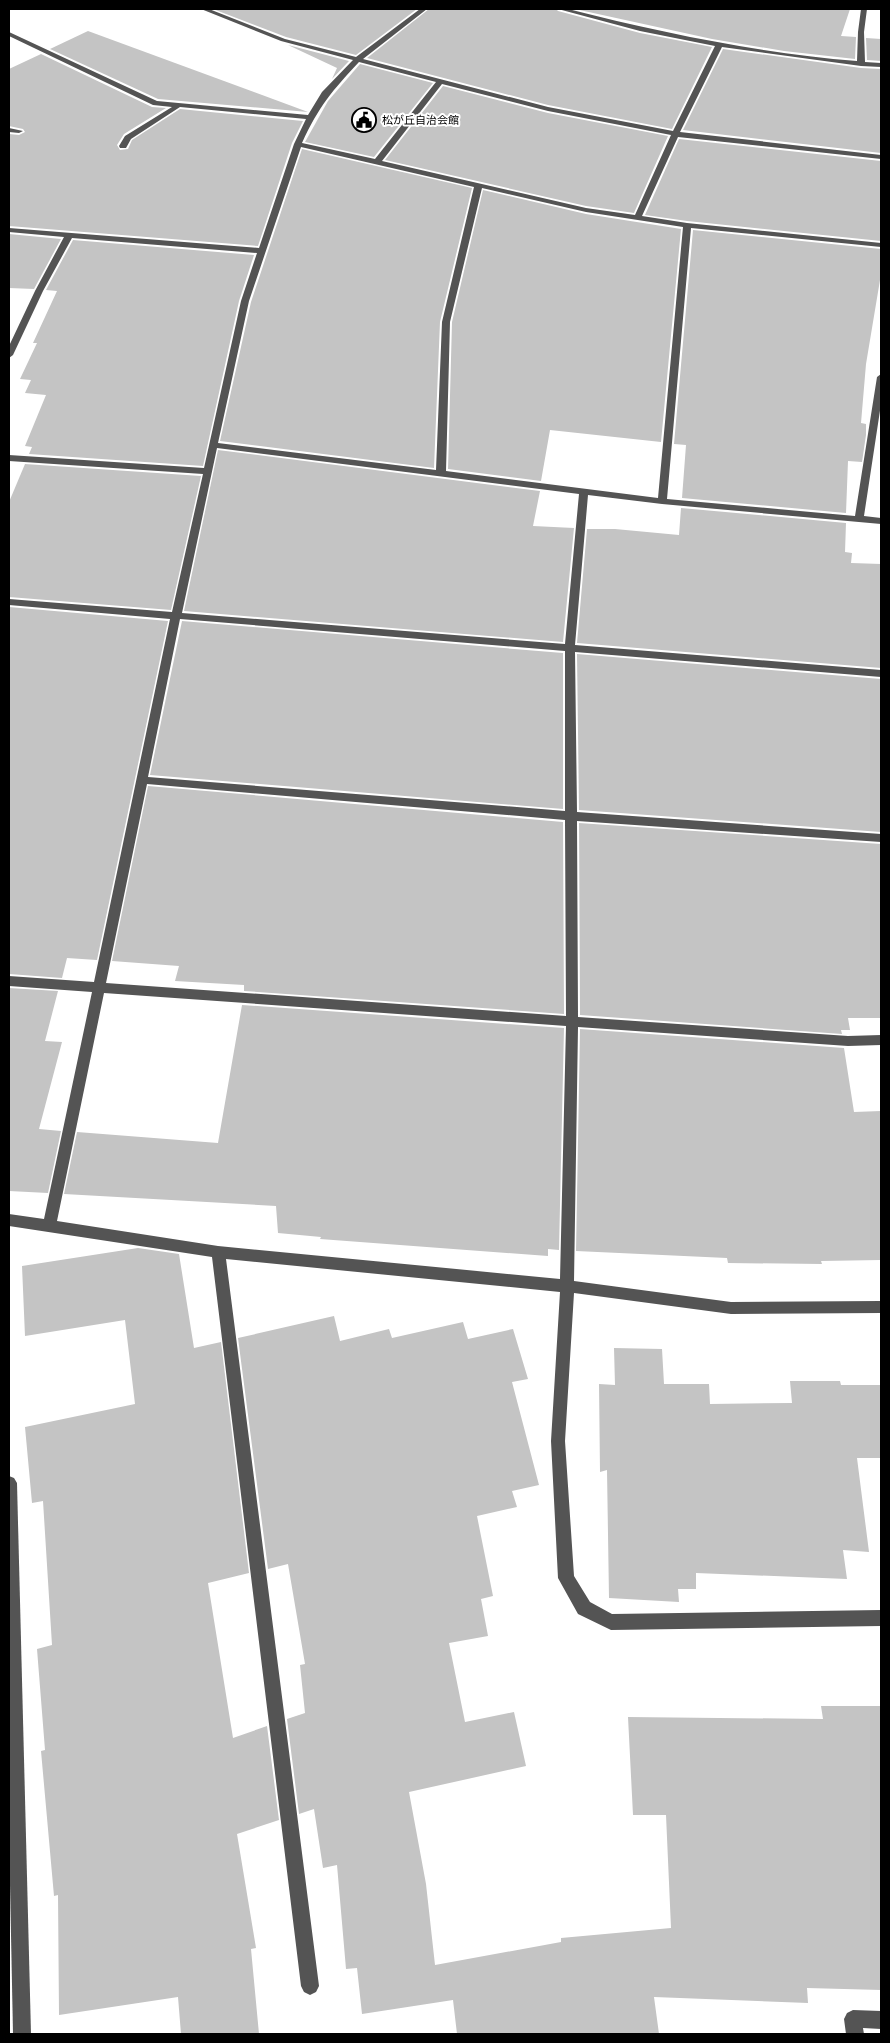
<svg xmlns="http://www.w3.org/2000/svg" width="890" height="2043" font-family="Montserrat,'Noto Sans JP',sans-serif">
<rect width="100%" height="100%" fill="#fff"/>
<g fill="#c4c4c4">
<polygon points="213,9 417,9 356,55 286,37"/>
<polygon points="429,9 556,9 558,11 640,33 712,47 672,129 548,105 367,58"/>
<polygon points="575,9 850,9 841,36 856,37 855,59 784,51 712,39"/>
<polygon points="88,31 308,112 158,99 50,49"/>
<polygon points="866,38 881,39 881,61 867,60"/>
<polygon points="288,45 349,61 332,79 337,68"/>
<polygon points="723,49 861,68 881,69 881,153 683,130"/>
<polygon points="41,54 152,107 166,108 124,134 117,145 120,150 128,149 132,140 180,109 303,121 292,143 258,246 9,226 9,134 19,135 25,132 23,129 9,126 9,69"/>
<polygon points="360,64 433,83 374,157 305,142 328,101"/>
<polygon points="443,86 548,113 668,136 634,213 586,206 385,160"/>
<polygon points="679,139 881,161 881,241 687,221 645,215"/>
<polygon points="302,149 472,188 440,322 434,468 220,441 251,302"/>
<polygon points="483,190 586,214 681,229 661,442 550,430 541,481 448,469 452,322"/>
<polygon points="693,230 881,249 881,274 866,364 861,423 866,424 866,435 862,462 848,461 846,513 682,498 686,445 674,444"/>
<polygon points="9,234 61,239 34,289 9,288"/>
<polygon points="73,240 254,255 239,301 203,466 29,454 32,447 25,446 46,395 25,393 31,380 20,379 37,343 33,343 57,291 46,290"/>
<polygon points="218,450 540,491 533,526 574,528 563,642 184,611"/>
<polygon points="25,464 201,476 171,610 9,597 9,502"/>
<polygon points="681,508 846,523 845,552 852,553 851,563 881,564 881,668 577,643 587,529 615,529 679,535"/>
<polygon points="9,607 168,621 97,960 67,958 62,978 9,974"/>
<polygon points="182,621 563,653 563,809 150,775"/>
<polygon points="577,654 881,679 881,832 579,810"/>
<polygon points="148,786 563,822 564,1014 244,991 244,985 175,981 179,966 112,961"/>
<polygon points="579,823 881,844 881,1018 848,1018 850,1030 841,1030 842,1034 580,1015"/>
<polygon points="9,988 58,991 45,1041 62,1042 39,1129 61,1131 48,1193 9,1191"/>
<polygon points="242,1005 564,1028 559,1250 548,1249 548,1256 320,1239 321,1237 278,1233 276,1206 64,1194 77,1132 218,1143"/>
<polygon points="580,1029 844,1048 854,1112 881,1111 881,1260 821,1261 822,1264 728,1263 727,1258 576,1251"/>
<polygon points="138,1248 179,1254 194,1348 221,1342 249,1573 208,1583 233,1738 267,1726 279,1820 237,1834 256,1948 251,1949 259,2034 181,2034 178,1997 59,2015 58,1895 54,1896 41,1751 45,1750 37,1649 52,1645 43,1501 32,1503 25,1427 135,1404 125,1320 25,1336 22,1266"/>
<polygon points="334,1316 340,1341 389,1329 392,1338 463,1322 468,1339 513,1329 528,1379 512,1382 539,1485 512,1491 517,1507 477,1516 493,1596 481,1599 488,1636 449,1643 465,1722 514,1712 526,1766 409,1792 426,1884 435,1965 561,1942 561,1938 671,1928 666,1815 633,1815 628,1717 823,1719 821,1706 881,1706 881,1990 807,1988 808,2003 654,1997 659,2034 457,2034 453,2000 362,2014 357,1968 346,1969 337,1865 323,1868 314,1809 299,1814 287,1719 305,1713 300,1665 305,1664 288,1564 268,1569 238,1338"/>
<polygon points="614,1348 662,1349 664,1384 709,1384 710,1404 792,1403 790,1381 840,1381 841,1385 881,1385 881,1458 857,1458 869,1552 843,1550 847,1579 696,1573 696,1589 678,1589 679,1602 609,1598 607,1470 600,1472 599,1384 615,1385"/>
</g>
<g fill="none" stroke-linecap="round" stroke-linejoin="round">
<g fill="#545454" fill-rule="evenodd">
<path d="M201,9H209L285,39L356,57L420,9H427L363,59L548,107L673,131L715,46L640,31L558,9H568C663,33 759,53 857,61L858,32L861,9H867L864,32L865,62L881,63V67L861,66L722,47L680,132L881,155V159L678,137L642,216L687,223L881,243V247L691,228L667,499L855,516L877,377L881,374V404L864,516L881,518V524L662,504L588,495L575,645L881,670V677L575,652L577,812L881,834V842L577,821L578,1017L848,1036L881,1035V1045L848,1046L578,1027L574,1281L731,1302L881,1301V1313L731,1314L574,1293L565,1441L574,1576L590,1602L612,1614L881,1610V1626L611,1630L578,1614L558,1578L551,1441L560,1292L226,1259L319,1986L316,1992L310,1995L304,1992L301,1986L212,1257L9,1226V1214L44,1219L92,992L9,986V976L94,982L170,619L9,605V599L172,612L203,474L9,461V455L204,468L241,301L257,253L72,238L43,291L13,355L9,358V346L35,291L64,237L9,232V228L259,248L294,144L306,119L180,107L131,139L126,148H120L119,146L125,136L172,107L153,105L9,36V32L157,101L308,115L322,92L353,60L281,41ZM359,62L436,82L375,159L302,143C319,106 332,91 359,62ZM442,84L548,111L671,135L635,215L586,208L382,161ZM301,147L474,187L442,322L436,470L218,443L249,301ZM482,188L586,212L683,227L658,498L446,471L450,322ZM217,448L579,494L565,644L182,613ZM180,619L565,651V811L148,777ZM147,784L565,820L566,1016L106,983ZM104,993L566,1026L560,1279L218,1246L57,1221Z"/>
<polygon points="9,128 23,131 19,133 9,132"/>
<polygon points="9,1476 14,1478 17,1483 31,2034 13,2034 9,1835"/>
<polygon points="853,2010 881,2011 881,2029 863,2028 864,2034 846,2034 844,2019 847,2013"/>
</g>
</g>
<defs>
<symbol id="civic-ring" viewBox="-11 -11 22 22"><circle r="9.5" fill="#fff" stroke="#000" stroke-width="1.5"/><path d="M-.6-6.5H3V-4.5H.6V-3L4-1V1h2V6H-6V1h2V-1L-.6-3ZM-1.2 2.5V6h2.4V2.5Z" fill="#000"/></symbol>
</defs>
<g fill-rule="evenodd">
<use href="#civic-ring" x="350" y="106" width="28" height="28"/>
</g>
<g text-anchor="middle" stroke-width="4" stroke-linejoin="round" paint-order="stroke">
<g font-size="11" fill="#000" stroke="#fff" text-anchor="start">
<text x="382" y="124">松が丘自治会館</text>
</g>
</g>
<rect width="890" height="2043" fill="none" stroke="#000000" stroke-width="20"/>
</svg>
